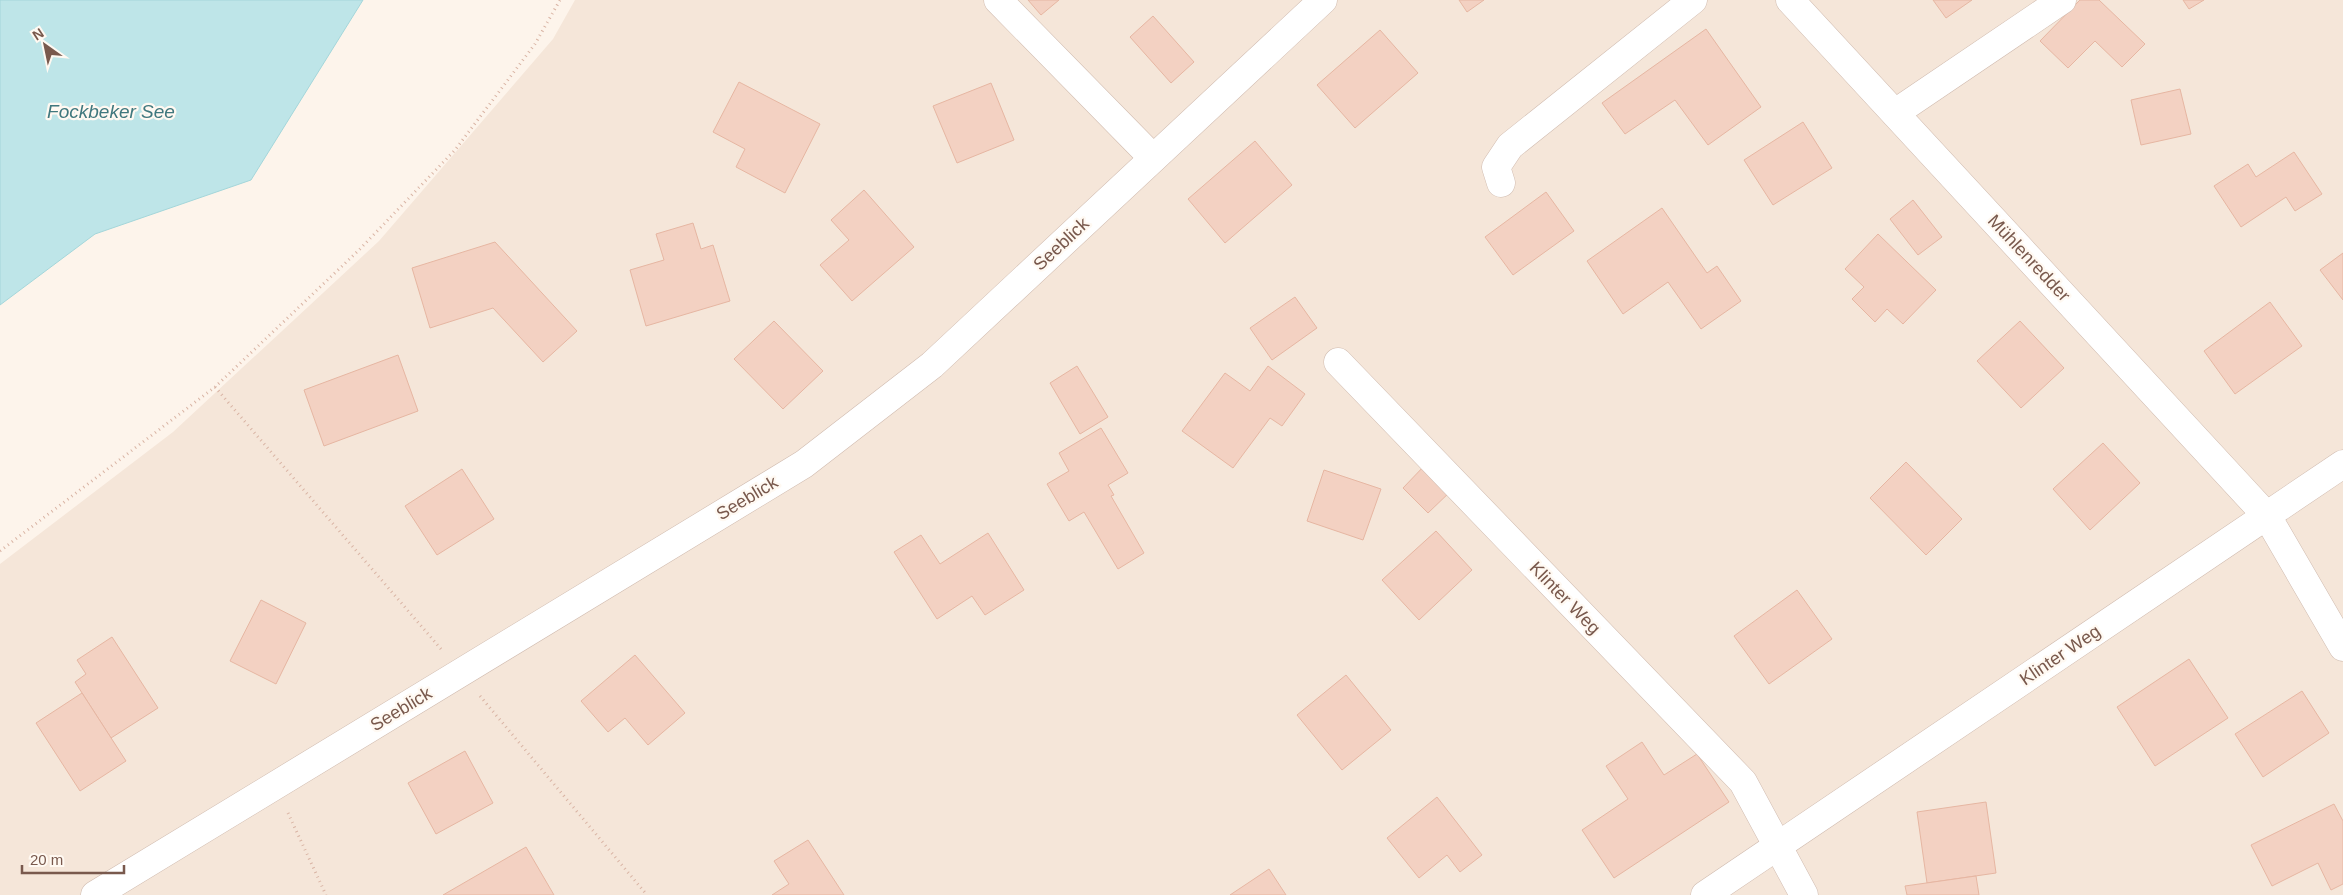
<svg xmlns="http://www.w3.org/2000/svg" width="2343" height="895" font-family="Arial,sans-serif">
<rect width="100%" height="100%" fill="#fdf4eb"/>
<polygon fill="#f5e6d9" points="575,0 2343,0 2343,895 0,895 0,564 173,432 379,241 553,39"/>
<polygon fill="#bee5e8" stroke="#a4d6da" points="0,0 363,0 251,180 95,234 0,305"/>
<g fill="#f3d1c2" stroke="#e6b6a2">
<polygon points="1028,0 1059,0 1041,15"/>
<polygon points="1459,0 1484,0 1467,12"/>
<polygon points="1933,0 1972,0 1946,18"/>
<polygon points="2080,0 2099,0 2145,44 2122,67 2095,41 2068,68 2040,41"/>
<polygon points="2183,0 2204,0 2189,9"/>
<polygon points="1153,16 1194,62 1171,83 1130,37"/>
<polygon points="1706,29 1761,107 1708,145 1675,100 1625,134 1602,103"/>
<polygon points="1380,30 1418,73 1355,128 1317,85"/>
<polygon points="739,82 820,124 785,193 736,167 745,149 713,132"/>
<polygon points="991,83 1014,140 957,163 933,106"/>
<polygon points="2180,89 2191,134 2141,145 2131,100"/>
<polygon points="1803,122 1832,168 1773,205 1744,160"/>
<polygon points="1255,141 1292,185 1225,243 1188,199"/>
<polygon points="2294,152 2322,194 2295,211 2286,197 2241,227 2214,186 2248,164 2256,177"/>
<polygon points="864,190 914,247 852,301 820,265 849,240 831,220"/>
<polygon points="1546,192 1574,231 1513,275 1485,237"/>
<polygon points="1913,200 1942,237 1918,255 1890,219"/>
<polygon points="1662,208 1707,273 1717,266 1741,301 1701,329 1668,282 1623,314 1587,261"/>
<polygon points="693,223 701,249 713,245 730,301 646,326 630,270 664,260 656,234"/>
<polygon points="1878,234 1936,290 1903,324 1887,309 1875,322 1852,299 1864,287 1845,269"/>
<polygon points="495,242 577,331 543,362 493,308 430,328 412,268"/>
<polygon points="2343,253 2343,300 2320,270"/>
<polygon points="1295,297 1317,328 1272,360 1250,328"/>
<polygon points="2270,302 2302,346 2235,394 2204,351"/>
<polygon points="774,321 823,371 783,409 734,359"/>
<polygon points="2020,321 2064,368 2021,408 1977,361"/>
<polygon points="398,355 418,411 324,446 304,390"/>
<polygon points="1077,366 1108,417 1080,434 1050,383"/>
<polygon points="1268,366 1305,394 1282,426 1270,418 1233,468 1182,431 1225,373 1250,391"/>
<polygon points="1101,428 1128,473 1108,485 1114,495 1111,496 1144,553 1118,569 1084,512 1069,521 1047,484 1069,471 1059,453"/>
<polygon points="2103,443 2140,483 2090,530 2053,489"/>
<polygon points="1906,462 1962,519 1926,555 1870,498"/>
<polygon points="1426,464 1452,490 1428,513 1403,488"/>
<polygon points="462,469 494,519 437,555 405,506"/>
<polygon points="1324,470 1381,489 1363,540 1307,521"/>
<polygon points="1436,531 1472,570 1419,620 1382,580"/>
<polygon points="988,533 1024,590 985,615 972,596 937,619 894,552 921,535 940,564"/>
<polygon points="1797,590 1832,639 1769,684 1734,636"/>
<polygon points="261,600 306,623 276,684 230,661"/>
<polygon points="112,637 158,708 111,738 75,682 86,674 77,660"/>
<polygon points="635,655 685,713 648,745 625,718 608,732 581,701"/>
<polygon points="2189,659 2228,718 2155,766 2117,707"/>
<polygon points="1346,675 1391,730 1342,770 1297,715"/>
<polygon points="2302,691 2329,733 2263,777 2235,734"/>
<polygon points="82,693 126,761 80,791 36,723"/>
<polygon points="1642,742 1664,775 1697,754 1729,802 1614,878 1582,830 1628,799 1606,766"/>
<polygon points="465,751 493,803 436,834 408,783"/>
<polygon points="1437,797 1482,855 1460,872 1447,855 1419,878 1387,838"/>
<polygon points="1986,802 1996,873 1927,883 1917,812"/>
<polygon points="2334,804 2343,821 2343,884 2331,890 2318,863 2272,886 2251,845"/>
<polygon points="808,840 844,895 772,895 789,884 774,861"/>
<polygon points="526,847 554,895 443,895"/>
<polygon points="1269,869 1286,895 1230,895"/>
<polygon points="1976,876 1979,895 1907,895 1905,886"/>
</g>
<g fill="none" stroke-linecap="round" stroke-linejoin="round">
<defs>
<g id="minor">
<polyline points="998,0 1153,158"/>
<polyline points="1790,0 2267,516 2343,647"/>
<polyline points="1895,113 2062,0"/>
<polyline points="1501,183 1496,167 1510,146 1693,0"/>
<polyline points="1338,362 1743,782 1804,895"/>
<polyline points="95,895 804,464 932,365 1323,0"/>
<polyline points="1705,895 2343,464"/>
</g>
</defs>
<use href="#minor" stroke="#d0bbaf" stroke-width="29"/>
<g stroke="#d9b4a4" stroke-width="3" stroke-dasharray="1 4" stroke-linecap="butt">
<polyline points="215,387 441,649"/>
<polyline points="0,551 215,387 359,250 455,150 535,44 560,0"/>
<polyline points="480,696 647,895"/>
<polyline points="288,813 326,895"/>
</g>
<use href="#minor" stroke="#fff" stroke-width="28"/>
</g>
<g text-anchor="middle" stroke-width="4.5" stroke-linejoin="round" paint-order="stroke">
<g font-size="18" fill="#79594d" stroke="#fff9f2">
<text transform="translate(1061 244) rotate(-43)" y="6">Seeblick</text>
<text transform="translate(2029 258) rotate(47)" y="6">Mühlenredder</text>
<text transform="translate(747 498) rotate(-31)" y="6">Seeblick</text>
<text transform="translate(1565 598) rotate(46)" y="6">Klinter Weg</text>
<text transform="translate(2060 655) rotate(-34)" y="6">Klinter Weg</text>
<text transform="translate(401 709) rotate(-31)" y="6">Seeblick</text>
</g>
<g font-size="19" font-style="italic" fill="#40787e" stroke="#fff9f2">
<text x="111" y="118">Fockbeker See</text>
</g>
</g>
<g transform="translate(45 45) rotate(327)" stroke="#fff9f2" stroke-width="4" paint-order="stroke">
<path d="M0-4L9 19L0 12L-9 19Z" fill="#79594d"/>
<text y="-8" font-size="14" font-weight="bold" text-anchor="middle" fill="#79594d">N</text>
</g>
<path d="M22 865v8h102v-8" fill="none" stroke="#79594d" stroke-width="2.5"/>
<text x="30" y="865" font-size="15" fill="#79594d" stroke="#fff9f2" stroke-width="4" paint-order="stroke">20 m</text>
</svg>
